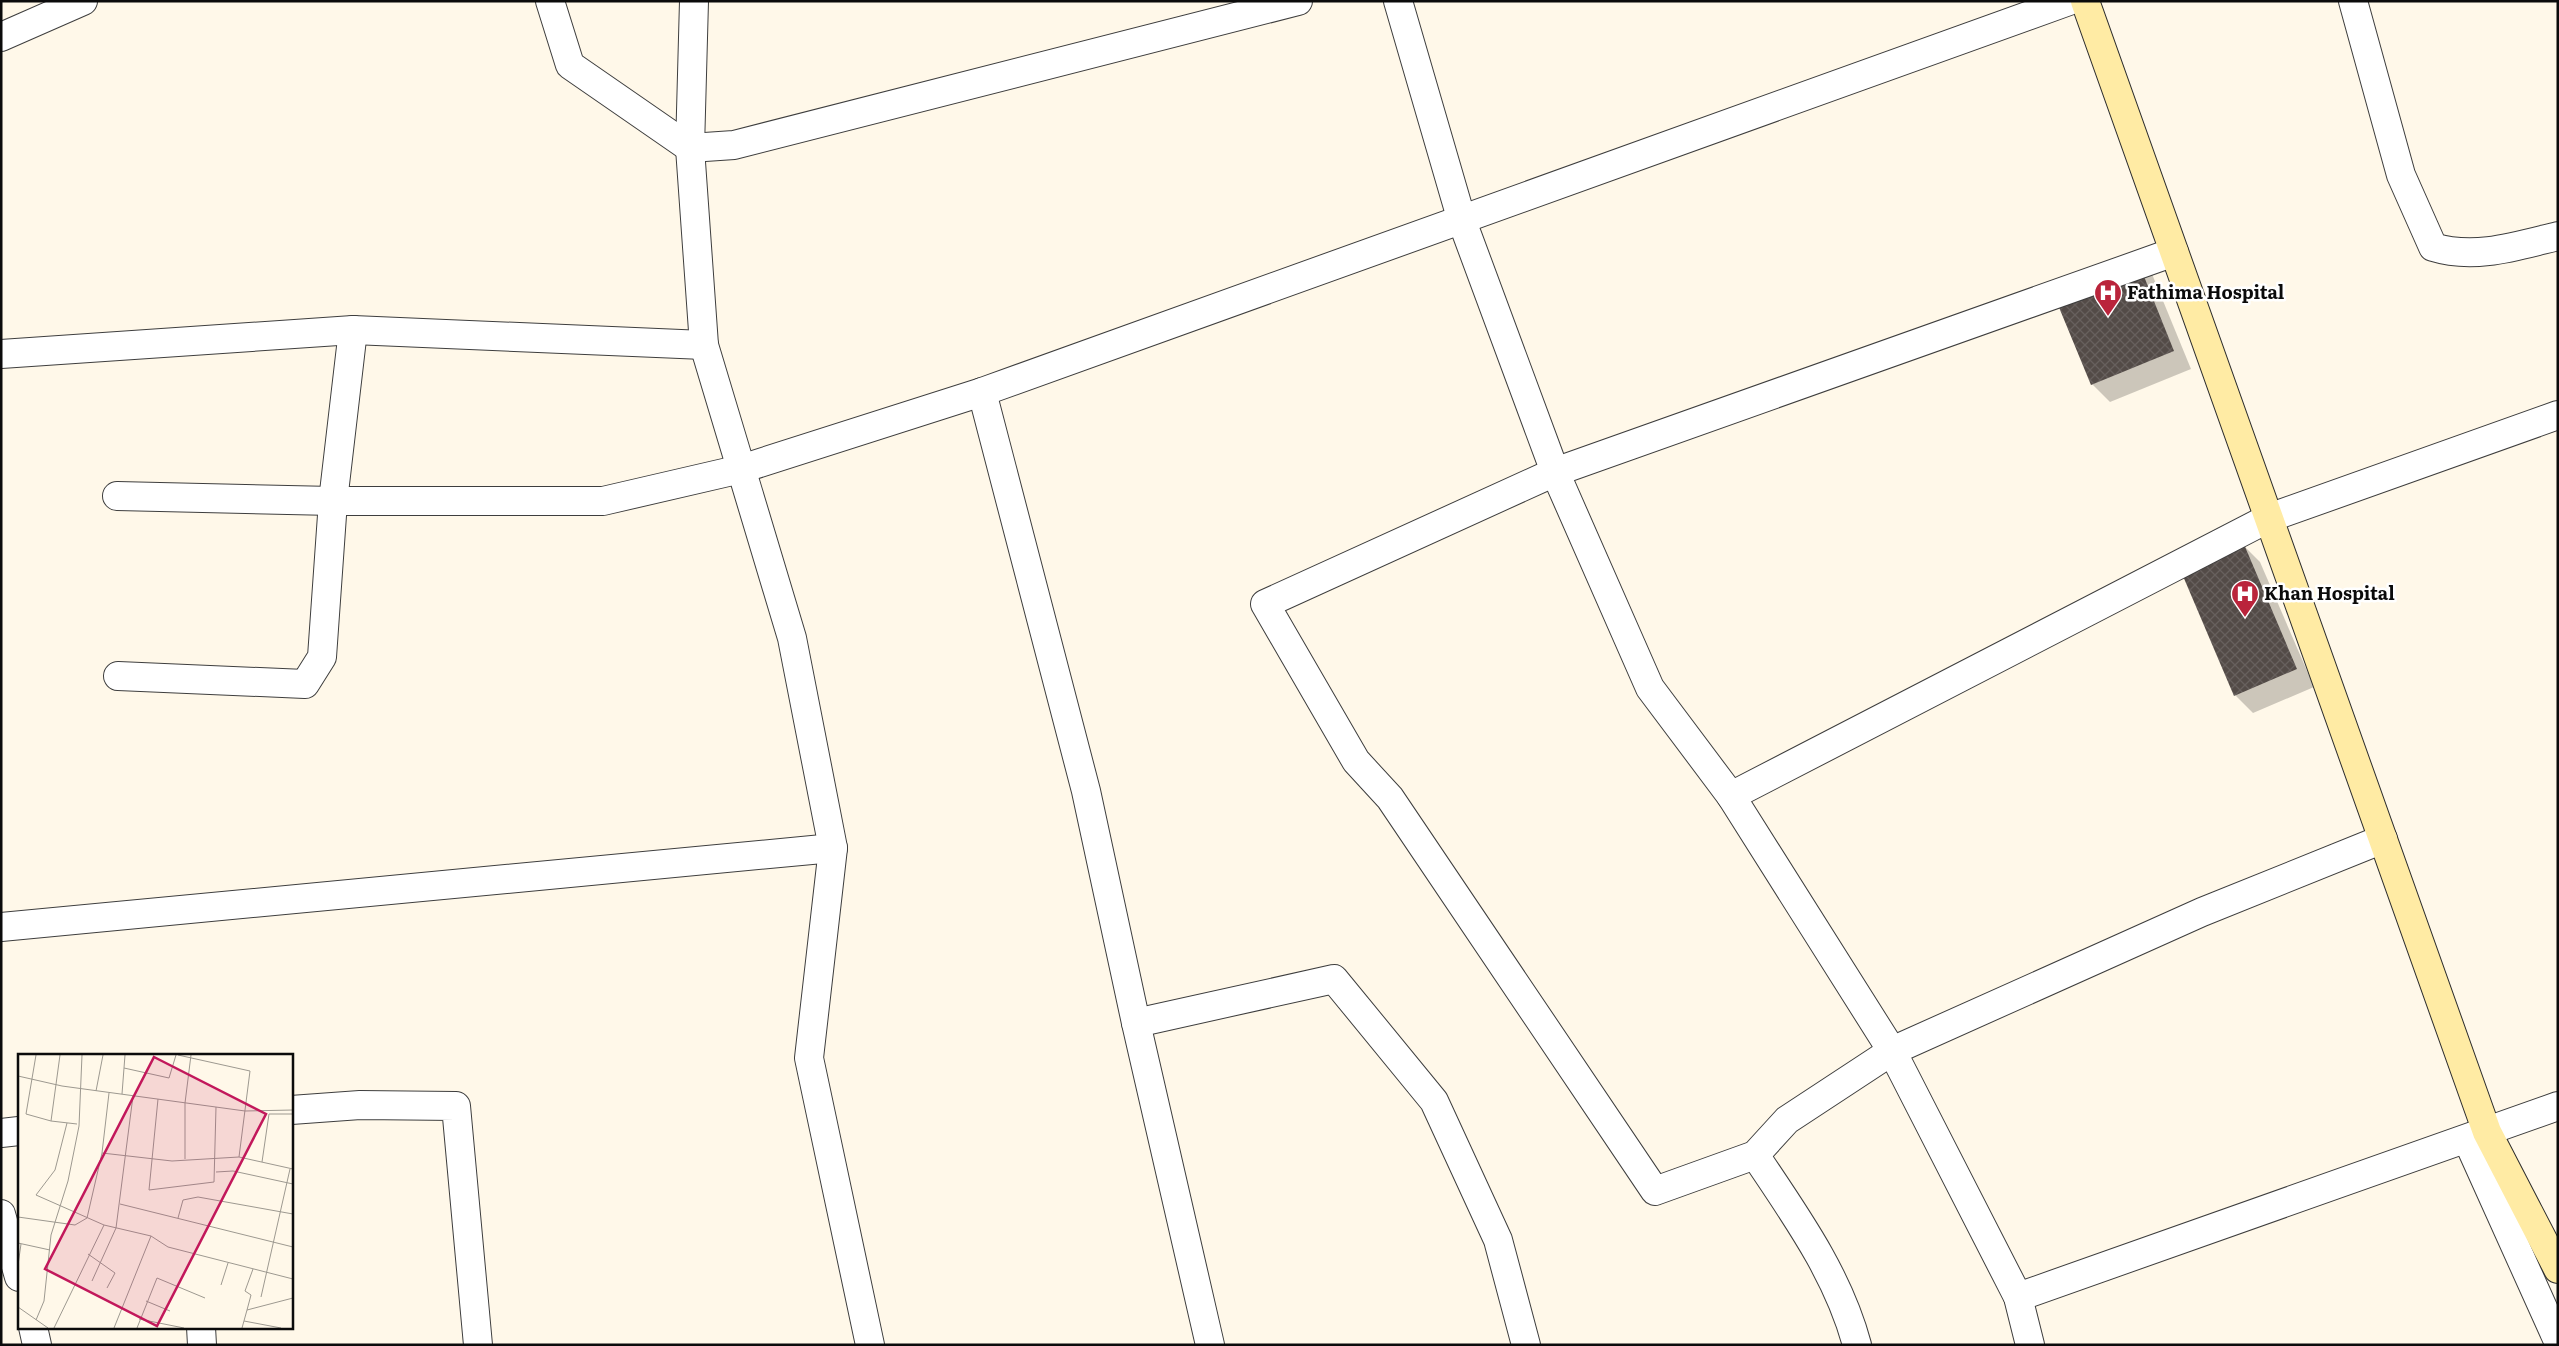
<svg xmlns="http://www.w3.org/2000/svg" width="2559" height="1346" font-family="Literata,serif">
<defs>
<pattern id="building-cross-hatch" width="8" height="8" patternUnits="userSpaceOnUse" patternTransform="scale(1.25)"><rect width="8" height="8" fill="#534b47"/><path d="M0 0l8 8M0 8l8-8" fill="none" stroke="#67605d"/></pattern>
</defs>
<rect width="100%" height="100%" fill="#fff8e9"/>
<g fill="#0003">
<polygon points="2152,274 2191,369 2110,402 2092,384 2052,289"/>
<polygon points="2242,544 2260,562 2314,687 2253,713 2235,695"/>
</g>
<g fill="url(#building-cross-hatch)">
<polygon points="2135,254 2174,351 2091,385 2051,288"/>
<polygon points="2243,542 2297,669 2234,696 2180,569"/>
</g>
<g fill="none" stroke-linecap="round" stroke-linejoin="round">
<defs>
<g id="street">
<polyline points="550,1 570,65 690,148 734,145 1298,1"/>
<polyline points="694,1 690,148 704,345 792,638 833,848 809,1058 870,1345"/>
<polyline points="1398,1 1462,221 1555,472 1650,688 1731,796 1892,1051 2018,1297 2030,1345"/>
<path d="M2353,1L2401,175L2433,247C2475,260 2517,246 2558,236"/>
<polyline points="1,37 83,1"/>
<polyline points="2174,252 1555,472 1265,604 1356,761 1390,798 1655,1191 1755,1155 1787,1120 1892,1051 2202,912 2383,839"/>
<polyline points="1,354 353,330 704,345"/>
<polyline points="982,392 1086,791 1136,1023 1210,1345"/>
<polyline points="117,496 333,501 603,501 741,469 982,392 2069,1"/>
<polyline points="118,676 305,684 322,657 333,501 353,330"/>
<polyline points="1731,796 2269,518 2558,415"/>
<polyline points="1,927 833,848"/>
<polyline points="1136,1023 1334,979 1434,1101 1498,1240 1526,1345"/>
<polyline points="291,1110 360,1105 456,1106 478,1345"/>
<polyline points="1,1133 19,1131"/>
<polyline points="2467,1139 2558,1341"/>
<path d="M1755,1155C1795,1215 1838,1274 1857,1345"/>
<polyline points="1,1214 19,1277"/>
<polyline points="2018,1297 2558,1106"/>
<polyline points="33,1327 37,1345"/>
<polyline points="201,1327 202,1345"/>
</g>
<polyline id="secondary" points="2085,1 2487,1132 2558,1269"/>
</defs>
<use href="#street" stroke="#3e3e3e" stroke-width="30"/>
<use href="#secondary" stroke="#2d2d2d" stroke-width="30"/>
<use href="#street" stroke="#fff" stroke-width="28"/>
<use href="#secondary" stroke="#ffeba4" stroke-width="28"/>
</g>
<defs>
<symbol id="hospital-pin" viewBox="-11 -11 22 30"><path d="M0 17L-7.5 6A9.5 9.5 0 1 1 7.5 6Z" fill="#ba243b" stroke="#fff"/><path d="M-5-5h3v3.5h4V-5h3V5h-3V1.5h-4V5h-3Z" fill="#fff"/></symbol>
</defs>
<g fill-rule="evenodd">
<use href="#hospital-pin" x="2092" y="277" width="32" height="43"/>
<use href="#hospital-pin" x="2229" y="578" width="32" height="43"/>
</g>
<g text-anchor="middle" stroke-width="5" stroke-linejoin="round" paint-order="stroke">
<g font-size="18" font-weight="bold" fill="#0b0b0b" stroke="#fff" text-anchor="start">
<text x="2127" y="299">Fathima Hospital</text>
<text x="2264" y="600">Khan Hospital</text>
</g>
</g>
<g transform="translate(18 1054)">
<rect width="275" height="275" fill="#fff8e9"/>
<path fill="none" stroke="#9d9990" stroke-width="1" d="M18,1L8,60L33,67L42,1M160,1L232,17L221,103M106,14L151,24L158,1M0,22L44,32L227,57L275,56M78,37L85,1M104,40L107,1M140,45L131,136L196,128L198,53M251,60H275M33,67L59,70M49,69L37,116L18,141L86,171L133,182L150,193L275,225M84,99L154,107L221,103L275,115M167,105V49L173,1M244,108L251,60M198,118L215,117L275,130M102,150L275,193M0,163L57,171L69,164L84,99L91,39M160,164L165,146L180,143L275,160M0,189L32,196M70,200L97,219L89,234M0,211L3,190M235,215L227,237L233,241L229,256L275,244M74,227L98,174L115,42M203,231L210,209M243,243L272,115M128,247L152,257M0,253L30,274M121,265L166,274M18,266L26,247L33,181L50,127L61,72L64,1M226,267L263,274M36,274L86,171M96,274L133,182M119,274L139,224L187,244M224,274L229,256"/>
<path fill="#c2185b" fill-opacity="0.15" stroke="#c2185b" stroke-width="2.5" d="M136,3L248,60L139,272L27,215Z"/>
<rect width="275" height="275" fill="none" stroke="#0b0b0b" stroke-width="2.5"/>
</g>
<rect width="2559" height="1346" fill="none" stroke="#0b0b0b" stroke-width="5"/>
</svg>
